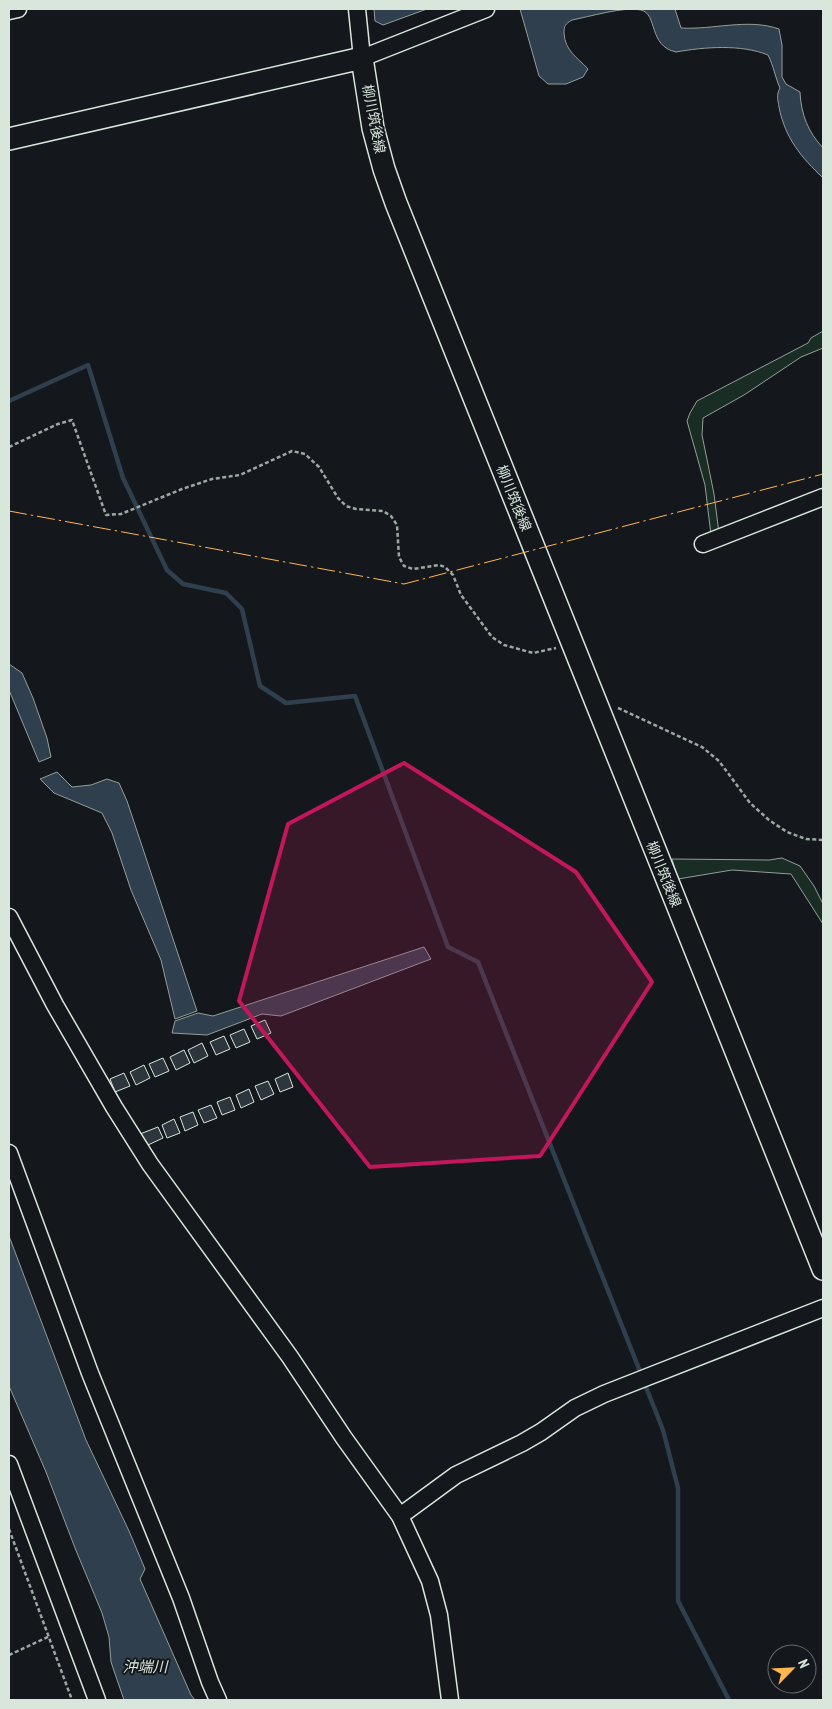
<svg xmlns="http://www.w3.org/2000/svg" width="832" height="1709" font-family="'PT Sans Narrow','Noto Sans JP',sans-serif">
<rect width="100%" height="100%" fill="#14181c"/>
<g fill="#1a2d24" stroke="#939e99">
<polygon points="823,331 823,348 801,357 744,395 703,418 702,435 714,494 719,533 711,535 705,485 687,421 690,413 697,401 808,343 811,338"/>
<polygon points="782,858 800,866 814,886 823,904 823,924 791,874 732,870 678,879 672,859 769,860"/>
</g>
<g fill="#2f3f4d" stroke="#939e99">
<polygon points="374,9 427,9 383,25 375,21"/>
<path d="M520,9H675L681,28C713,30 748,18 779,29L782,45V77L786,84L800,92C801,114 808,132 823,148V178C801,157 785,138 779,107C778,100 776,95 780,88C775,77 774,67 768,55C741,44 704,47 676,52C648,46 658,14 641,10C625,6 588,17 572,20C565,24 564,26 564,33C565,51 577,57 588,69L583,77L566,84H548L539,76Z"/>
<polygon points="9,664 22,673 33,698 47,738 51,757 39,762 9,690"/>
<polygon points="57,772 72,787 91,785 107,779 119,783 127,801 197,1011 175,1019 161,960 131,890 112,833 102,813 54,793 40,779"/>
<polygon points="424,947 431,959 281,1016 262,1014 207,1035 172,1033 175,1021 198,1013 213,1016"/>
<polygon points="9,1236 86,1440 129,1531 145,1569 140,1579 191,1695 195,1700 124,1700 111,1662 109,1637 102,1613 75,1548 46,1472 9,1386"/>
</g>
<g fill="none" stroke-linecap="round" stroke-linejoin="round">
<g stroke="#2f3f4d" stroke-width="4.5">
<polyline points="9,401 88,365 123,478 167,570 183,584 226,593 242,609 260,686 286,703 355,696 448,947 478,962 641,1374"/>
<polyline points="644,1382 663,1430 678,1488 678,1601 729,1700"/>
</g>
</g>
<g fill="#2c363c" stroke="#d8e6dc">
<polygon points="265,1020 271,1033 257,1039 251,1026"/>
<polygon points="244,1029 250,1042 236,1048 230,1035"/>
<polygon points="224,1036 230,1049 216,1055 210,1042"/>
<polygon points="202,1043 208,1056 194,1063 188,1050"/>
<polygon points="184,1050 190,1063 176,1070 170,1057"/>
<polygon points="163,1058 169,1071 155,1077 149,1064"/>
<polygon points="144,1065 150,1078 136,1085 130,1072"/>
<polygon points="124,1073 130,1086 115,1092 110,1079"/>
<polygon points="288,1073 293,1087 280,1092 275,1079"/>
<polygon points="268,1081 274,1094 261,1100 255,1086"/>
<polygon points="249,1089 254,1102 241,1108 236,1095"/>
<polygon points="230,1097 235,1110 222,1115 217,1102"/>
<polygon points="211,1105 217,1118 204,1123 198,1110"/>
<polygon points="193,1112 198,1125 185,1131 180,1117"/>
<polygon points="174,1119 180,1133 167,1138 162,1125"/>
<polygon points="158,1127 163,1138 148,1145 140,1134"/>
</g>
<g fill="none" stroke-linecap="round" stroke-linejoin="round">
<defs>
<g id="minor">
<polyline points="357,9 362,58 486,9"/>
<polyline points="9,11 18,9"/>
<polyline points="703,544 823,497"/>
<polyline points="9,917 55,1005 114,1107 150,1164 290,1357 344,1438 400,1516 430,1581 439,1615 450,1700"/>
<polyline points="9,1153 90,1373 181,1598 210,1682 218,1700"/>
<polyline points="9,1464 97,1700"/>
<polyline points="400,1516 456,1475 522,1443 541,1432 575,1408 604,1394 823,1308"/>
</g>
<polyline id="major" points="9,139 362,58 373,128 384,169 396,203 823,1269"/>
</defs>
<use href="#minor" stroke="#d8e6dc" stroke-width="19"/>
<use href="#major" stroke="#d8e6dc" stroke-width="24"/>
<g stroke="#9da8a2" stroke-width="2.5" stroke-dasharray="4 2.5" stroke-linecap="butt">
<polyline points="9,447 58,424 72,420 106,515 121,514 182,489 212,479 240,475 292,451 305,454 319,467 338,498 346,506 356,509 383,511 391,516 397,525 399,557 404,566 413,569 439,565 445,567 453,575 461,595 492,637 504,645 533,653 556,648"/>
<polyline points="618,708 702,747 719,761 750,803 769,820 787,832 806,839 823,840"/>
<polyline points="9,1529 72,1700"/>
<polyline points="9,1655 50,1636"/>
</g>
<use href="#minor" stroke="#14181c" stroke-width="16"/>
<use href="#major" stroke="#14181c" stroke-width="21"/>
<polyline stroke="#ffb74d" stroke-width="1" stroke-dasharray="18 4 2.5 4" stroke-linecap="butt" points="9,511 404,584 823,474"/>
</g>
<path fill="#c2185b" fill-opacity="0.2" stroke="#c2185b" stroke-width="4" stroke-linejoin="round" d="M404,763L576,872L652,982L540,1156L370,1167L239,1001L288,824Z"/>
<g text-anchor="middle" stroke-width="4" stroke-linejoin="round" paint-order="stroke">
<g font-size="14" fill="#d8e6dc" stroke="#14181c">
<text transform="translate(374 119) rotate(79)" y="5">柳川筑後線</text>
<text transform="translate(514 498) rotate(68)" y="5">柳川筑後線</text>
<text transform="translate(664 874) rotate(68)" y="5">柳川筑後線</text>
</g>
<g font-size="15" font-style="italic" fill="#d8e6dc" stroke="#14181c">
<text x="145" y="1672">沖端川</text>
</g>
</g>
<rect width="832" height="1709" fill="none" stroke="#d8e6dc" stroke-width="20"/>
<g transform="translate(792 1669) rotate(66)"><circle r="24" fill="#14181c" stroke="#626a69"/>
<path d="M0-4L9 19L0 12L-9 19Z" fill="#ffb74d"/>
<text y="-8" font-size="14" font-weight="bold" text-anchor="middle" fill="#d8e6dc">N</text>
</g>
</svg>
